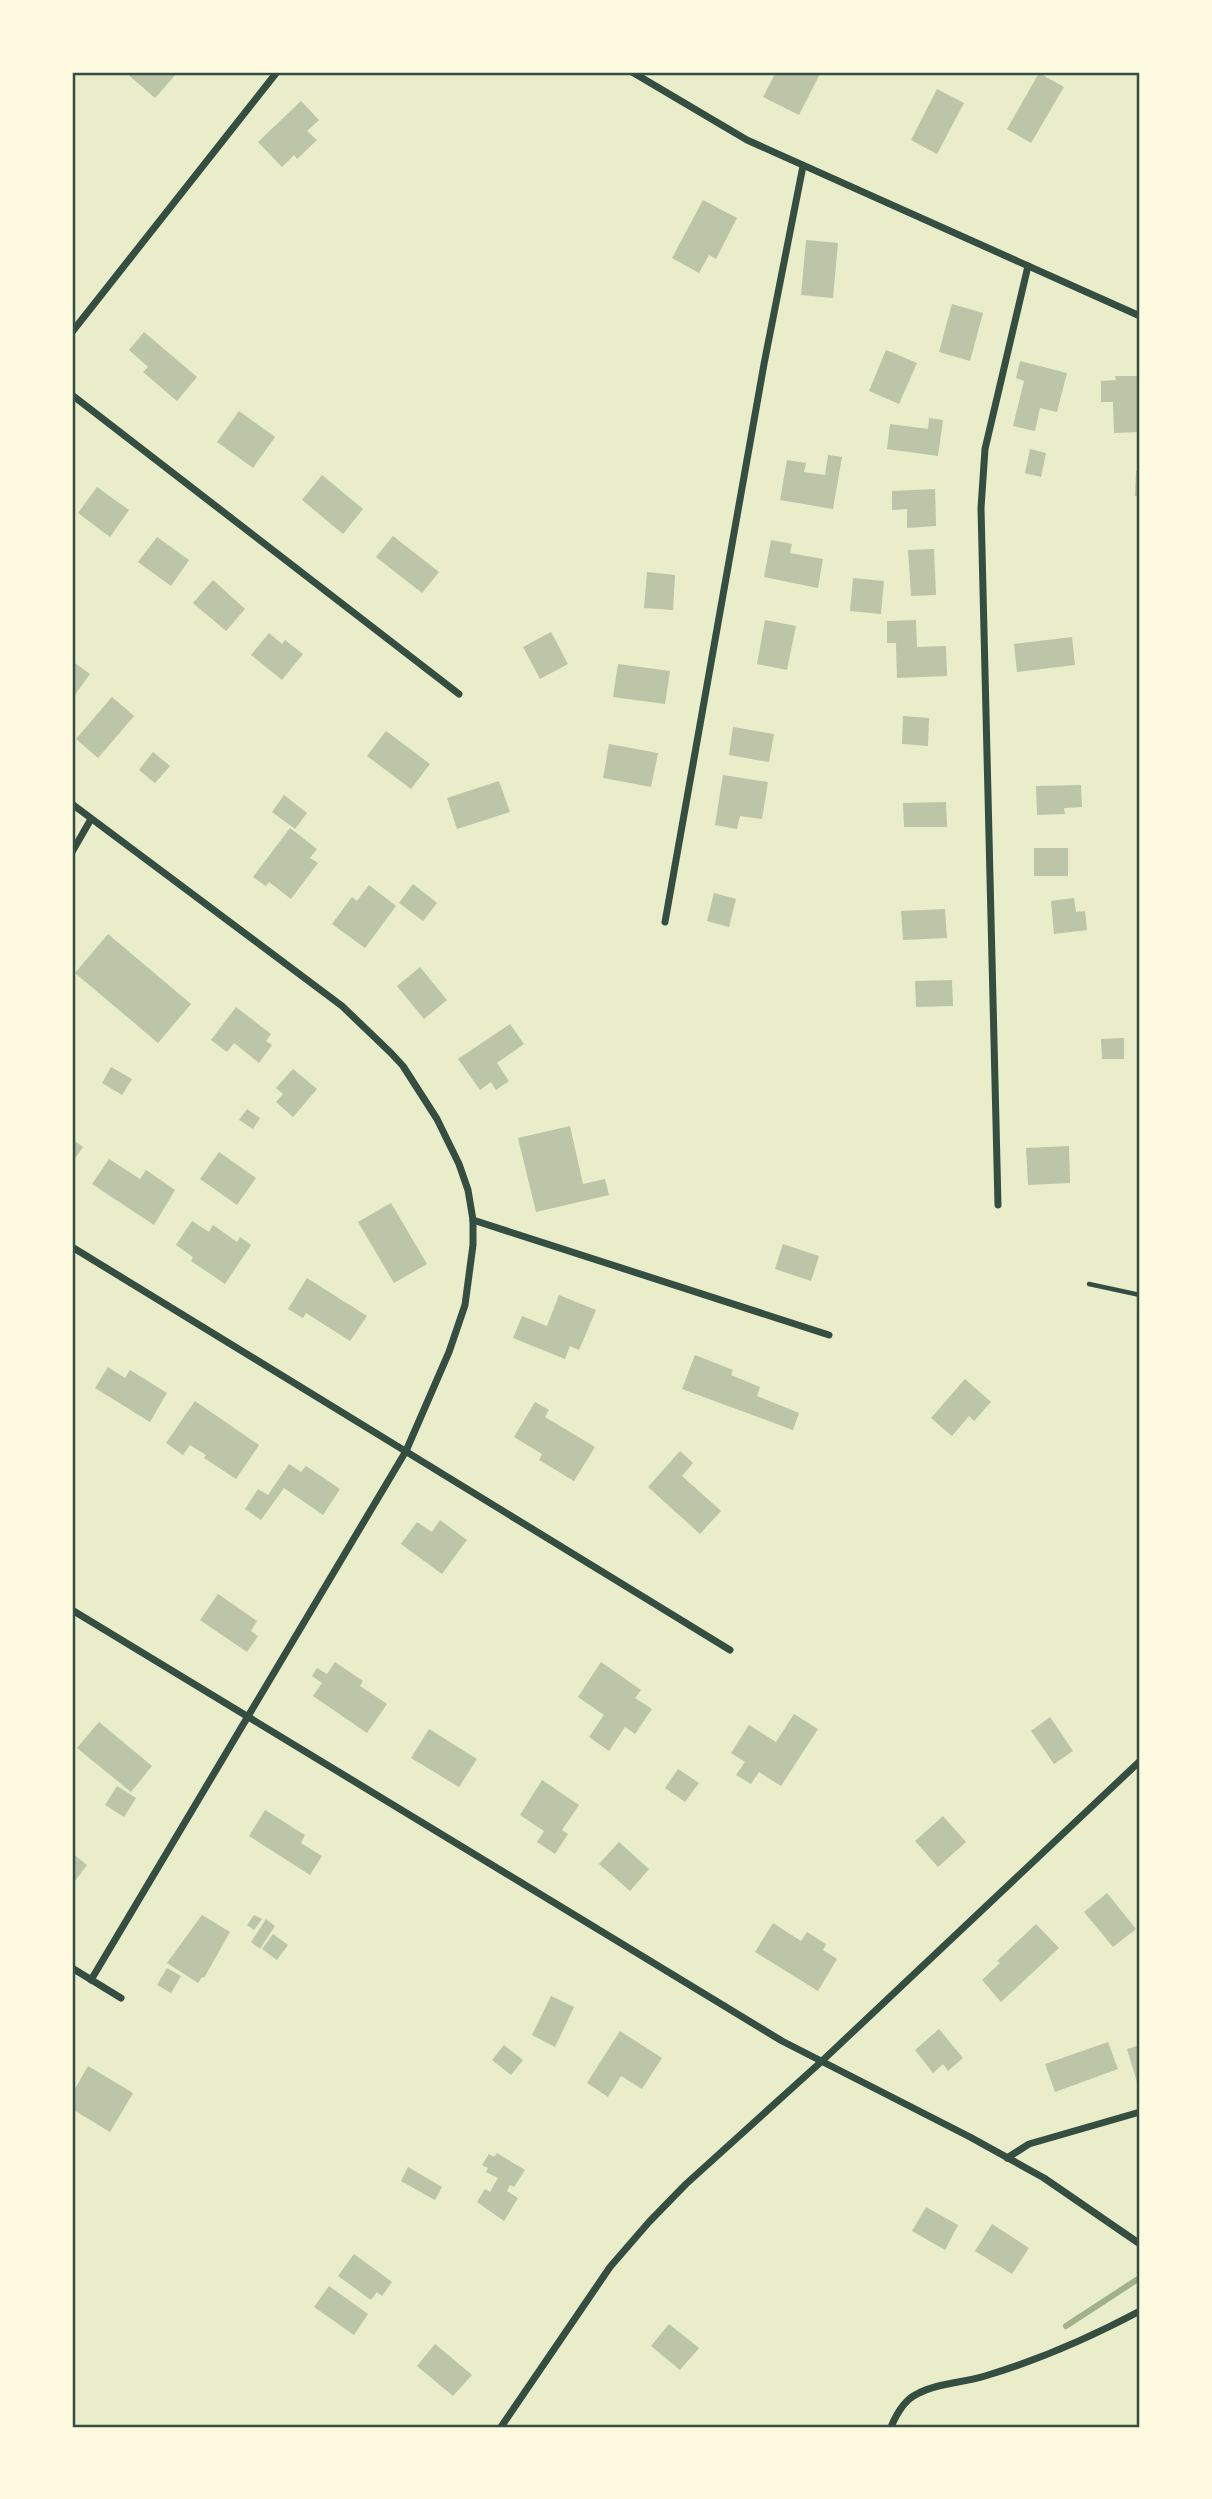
<svg xmlns="http://www.w3.org/2000/svg" width="1212" height="2499" font-family="'Titillium Web',sans-serif">
<rect width="100%" height="100%" fill="#e9edc9"/>
<g fill="none" stroke-linecap="round" stroke-linejoin="round">
<polyline stroke="#a3b18a" stroke-width="6" points="1066,2326 1138,2279"/>
</g>
<g fill="#bcc5a7">
<polygon points="125,72 178,72 155,98"/>
<polygon points="776,72 821,72 799,115 763,97"/>
<polygon points="1039,73 1064,87 1031,143 1007,129"/>
<polygon points="937,89 964,103 937,154 911,140"/>
<polygon points="301,101 319,120 307,131 317,140 297,159 294,155 282,167 258,142"/>
<polygon points="703,200 737,218 716,259 709,255 699,273 672,258"/>
<polygon points="806,240 838,243 833,298 801,295"/>
<polygon points="952,304 983,313 970,361 939,352"/>
<polygon points="144,332 197,377 177,401 143,372 148,367 129,350"/>
<polygon points="886,350 917,363 899,404 869,391"/>
<polygon points="1020,361 1067,373 1057,412 1040,408 1035,431 1013,426 1024,381 1016,378"/>
<polygon points="1115,376 1140,376 1140,432 1114,433 1113,402 1101,402 1101,381 1116,380"/>
<polygon points="239,411 275,437 253,468 217,442"/>
<polygon points="929,418 943,420 938,456 887,449 890,424 928,429"/>
<polygon points="1030,449 1046,453 1041,477 1025,473"/>
<polygon points="828,455 842,457 833,509 780,500 787,460 806,463 804,472 825,475"/>
<polygon points="1136,471 1140,471 1140,496 1135,496"/>
<polygon points="322,475 363,509 343,534 302,500"/>
<polygon points="97,487 129,510 110,537 78,513"/>
<polygon points="935,489 936,526 907,528 907,509 892,510 892,491"/>
<polygon points="393,536 439,572 422,593 376,557"/>
<polygon points="157,537 189,560 171,586 138,562"/>
<polygon points="771,540 792,544 790,553 823,559 818,588 764,577"/>
<polygon points="934,549 936,595 911,596 908,550"/>
<polygon points="647,572 675,575 673,610 644,608"/>
<polygon points="853,578 884,581 881,614 850,611"/>
<polygon points="213,580 245,609 226,631 193,603"/>
<polygon points="765,620 796,626 787,670 757,664"/>
<polygon points="916,620 917,647 946,646 947,676 897,678 896,643 887,643 887,621"/>
<polygon points="551,632 568,664 540,679 523,647"/>
<polygon points="269,633 282,644 285,640 303,654 282,680 251,655"/>
<polygon points="1072,637 1075,665 1017,672 1014,644"/>
<polygon points="72,661 90,674 72,699"/>
<polygon points="618,664 670,671 665,704 613,697"/>
<polygon points="112,697 134,716 98,758 76,739"/>
<polygon points="903,716 929,718 928,746 902,744"/>
<polygon points="733,727 774,734 769,762 729,755"/>
<polygon points="386,731 430,764 411,789 367,756"/>
<polygon points="609,744 658,753 651,787 603,778"/>
<polygon points="153,752 170,766 155,783 139,770"/>
<polygon points="723,775 768,782 762,819 740,816 737,829 715,825"/>
<polygon points="499,781 510,812 457,829 447,798"/>
<polygon points="1081,785 1082,807 1064,808 1065,814 1037,815 1036,786"/>
<polygon points="284,795 307,813 295,829 272,812"/>
<polygon points="946,802 947,827 904,827 903,803"/>
<polygon points="290,828 317,849 310,858 318,863 291,899 269,882 266,886 253,877"/>
<rect x="1034" y="848" width="34" height="28"/>
<polygon points="413,884 437,903 423,921 399,903"/>
<polygon points="369,885 396,906 365,948 332,924 352,897 357,901"/>
<polygon points="714,893 736,899 729,927 707,921"/>
<polygon points="1074,898 1076,912 1085,911 1087,930 1054,934 1051,901"/>
<polygon points="945,909 947,938 903,940 901,911"/>
<polygon points="108,934 191,1004 158,1043 75,973"/>
<polygon points="420,967 447,1000 424,1019 397,986"/>
<polygon points="952,980 953,1006 916,1007 915,981"/>
<polygon points="236,1007 271,1034 266,1041 272,1045 259,1063 234,1043 227,1052 211,1040"/>
<polygon points="510,1024 524,1044 497,1063 509,1081 496,1090 491,1082 480,1090 458,1059"/>
<polygon points="1124,1038 1124,1059 1102,1059 1101,1039"/>
<polygon points="111,1067 132,1079 122,1095 102,1083"/>
<polygon points="293,1069 317,1089 293,1117 276,1102 283,1094 276,1088"/>
<polygon points="247,1109 260,1118 253,1129 239,1120"/>
<polygon points="570,1126 583,1184 605,1179 609,1195 536,1212 518,1138"/>
<polygon points="72,1139 83,1147 72,1163"/>
<polygon points="1069,1146 1070,1183 1028,1185 1026,1148"/>
<polygon points="219,1152 256,1178 237,1205 200,1179"/>
<polygon points="109,1159 140,1179 146,1170 175,1190 154,1225 92,1184"/>
<polygon points="391,1203 427,1264 394,1283 358,1222"/>
<polygon points="192,1221 209,1232 213,1225 237,1242 240,1237 251,1245 225,1284 191,1261 193,1257 176,1245"/>
<polygon points="783,1244 819,1256 811,1281 775,1269"/>
<polygon points="307,1278 367,1316 350,1341 306,1313 303,1318 288,1309"/>
<polygon points="559,1295 596,1310 579,1350 570,1346 565,1359 513,1338 522,1316 547,1326"/>
<polygon points="695,1355 733,1370 731,1375 760,1387 757,1396 799,1413 793,1430 682,1389"/>
<polygon points="108,1367 125,1378 130,1370 167,1393 150,1422 95,1388"/>
<polygon points="965,1379 991,1402 974,1421 969,1416 952,1436 931,1418"/>
<polygon points="195,1401 259,1445 236,1479 204,1458 206,1455 190,1445 183,1455 166,1443"/>
<polygon points="535,1402 549,1410 545,1417 595,1447 574,1481 539,1460 542,1454 514,1437"/>
<polygon points="680,1451 693,1463 682,1476 721,1511 700,1534 648,1487"/>
<polygon points="289,1464 301,1472 306,1466 340,1489 323,1515 284,1488 261,1520 245,1509 258,1489 268,1495"/>
<polygon points="440,1520 467,1540 442,1574 401,1544 417,1522 432,1532"/>
<polygon points="218,1594 257,1621 251,1631 258,1636 247,1652 200,1620"/>
<polygon points="335,1662 363,1681 360,1686 387,1704 367,1733 313,1696 322,1683 312,1676 317,1668 327,1674"/>
<polygon points="601,1662 641,1690 635,1698 652,1709 635,1734 625,1727 609,1751 589,1737 604,1715 578,1697"/>
<polygon points="794,1714 818,1729 781,1786 759,1772 751,1784 736,1775 745,1762 731,1753 749,1725 776,1742"/>
<polygon points="1050,1717 1073,1751 1054,1764 1031,1731"/>
<polygon points="99,1722 152,1766 131,1792 77,1748"/>
<polygon points="429,1729 477,1759 459,1787 411,1758"/>
<polygon points="678,1769 699,1783 685,1802 665,1788"/>
<polygon points="542,1780 579,1805 562,1830 568,1834 555,1854 537,1842 544,1831 520,1815"/>
<polygon points="117,1786 136,1798 124,1817 105,1805"/>
<polygon points="265,1810 305,1835 301,1843 322,1856 310,1875 249,1836"/>
<polygon points="943,1816 966,1842 938,1867 915,1841"/>
<polygon points="619,1842 649,1869 630,1891 599,1864"/>
<polygon points="72,1853 87,1865 72,1885"/>
<polygon points="1107,1893 1136,1929 1113,1947 1084,1912"/>
<polygon points="202,1915 230,1932 204,1978 202,1977 198,1983 167,1963"/>
<polygon points="254,1915 262,1919 254,1930 247,1925"/>
<polygon points="266,1919 275,1926 260,1949 251,1942"/>
<polygon points="773,1923 801,1941 807,1932 826,1944 823,1950 837,1959 818,1991 755,1952"/>
<polygon points="1036,1924 1059,1948 1001,2002 982,1980 1000,1963 997,1961"/>
<polygon points="273,1934 288,1945 277,1960 262,1949"/>
<polygon points="167,1968 181,1976 171,1993 157,1985"/>
<polygon points="551,1996 574,2007 555,2047 532,2035"/>
<polygon points="939,2029 963,2058 948,2071 943,2064 933,2073 915,2050"/>
<polygon points="620,2031 662,2058 642,2089 621,2076 608,2097 587,2083"/>
<polygon points="1108,2042 1118,2069 1055,2092 1045,2064"/>
<polygon points="504,2045 523,2060 511,2075 492,2060"/>
<polygon points="1140,2045 1140,2085 1138,2085 1127,2049"/>
<polygon points="88,2066 133,2093 110,2132 72,2109 72,2094"/>
<polygon points="497,2153 525,2170 514,2187 510,2185 507,2191 518,2198 504,2221 477,2202 485,2189 490,2192 498,2178 486,2172 488,2168 482,2165 489,2154 494,2157"/>
<polygon points="408,2167 442,2187 435,2200 401,2181"/>
<polygon points="926,2207 958,2225 945,2250 912,2231"/>
<polygon points="992,2224 1029,2248 1012,2274 975,2251"/>
<polygon points="354,2254 392,2282 382,2296 377,2292 371,2300 338,2276"/>
<polygon points="329,2286 368,2314 354,2335 314,2307"/>
<polygon points="669,2324 699,2348 680,2370 651,2346"/>
<polygon points="435,2344 472,2375 453,2396 417,2366"/>
</g>
<g fill="none" stroke-linecap="round" stroke-linejoin="round">
<polyline stroke="#344e41" stroke-width="4.5" points="1089,1284 1140,1295"/>
<g stroke="#344e41" stroke-width="7">
<polyline points="632,72 747,140 1140,316"/>
<polyline points="72,332 277,72"/>
<polyline points="72,395 459,694"/>
<polyline points="72,804 342,1006 391,1053 403,1066 437,1119 459,1164 468,1190 473,1220 473,1245 465,1305 449,1352 406,1451 91,1980"/>
<polyline points="72,852 91,819"/>
<polyline points="665,922 764,364 803,166"/>
<polyline points="998,1205 981,508 985,449 1028,266"/>
<polyline points="473,1220 829,1335"/>
<polyline points="72,1247 730,1650"/>
<polyline points="72,1610 782,2041 970,2137 1044,2178 1140,2244"/>
<polyline points="72,1968 121,1998"/>
<polyline points="1007,2158 1029,2144 1140,2112"/>
<polyline points="501,2427 610,2267 649,2222 686,2184 822,2061 1140,1761"/>
<path d="M891,2427C896,2415 904,2400 917,2394C937,2383 963,2383 985,2376C1039,2360 1091,2337 1140,2311"/>
</g>
</g>
<rect width="1212" height="2499" fill="none" stroke="#fefae0" stroke-width="147"/>
<rect x="74" y="74" width="1064" height="2352" fill="none" stroke="#344e41" stroke-width="2.5"/>
</svg>
